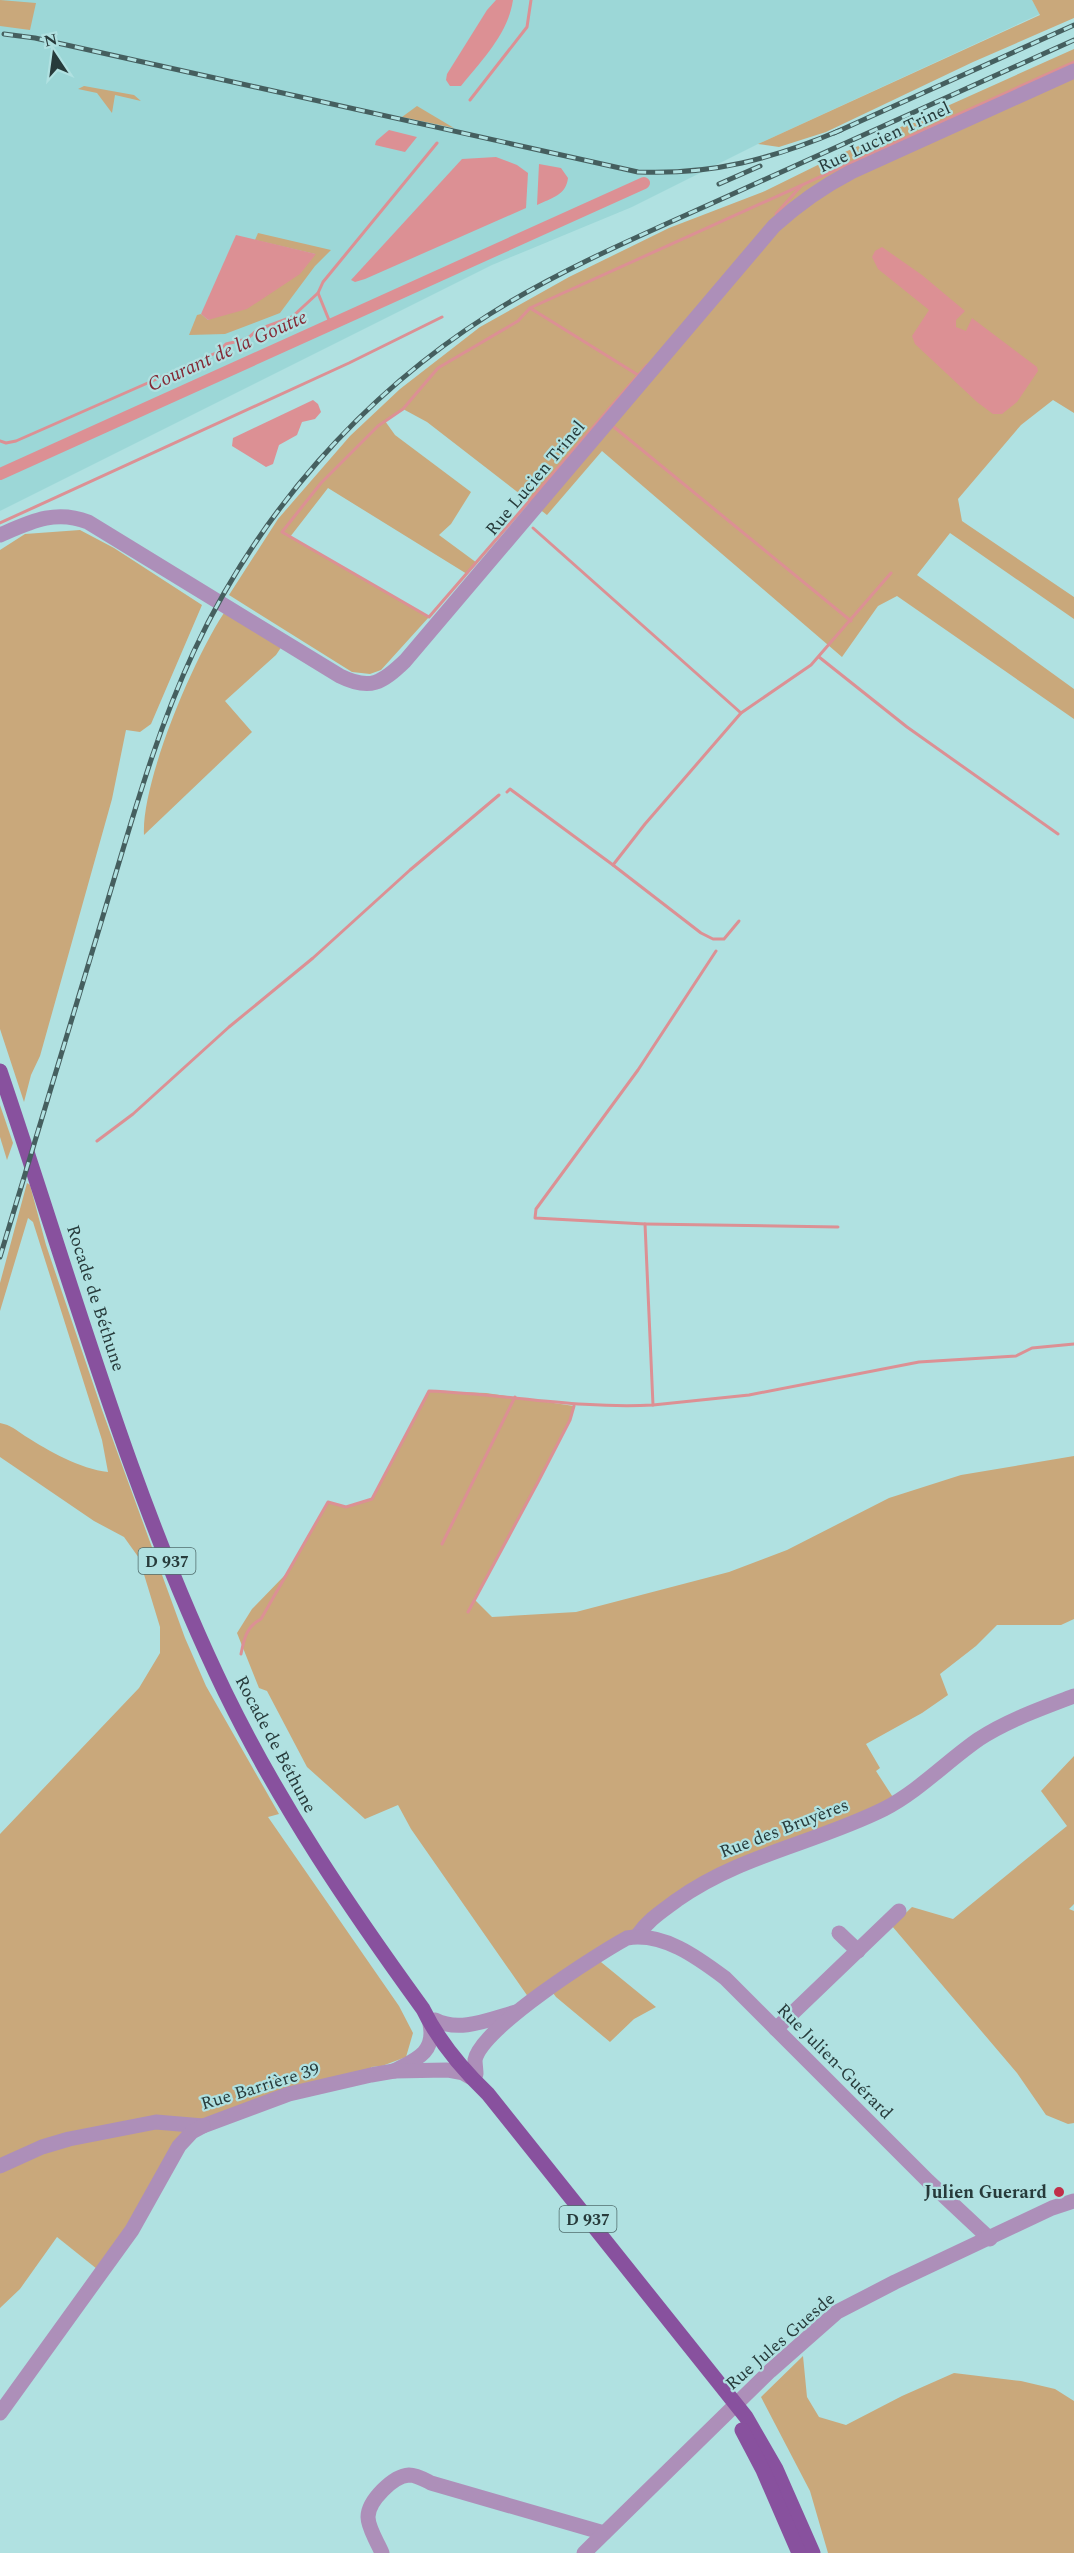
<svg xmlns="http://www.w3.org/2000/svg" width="1074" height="2553" font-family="Spectral,serif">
<rect width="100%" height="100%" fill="#b0e1e1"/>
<polygon fill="#9cd7d7" points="0,0 1032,0 1040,14 758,144 632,207 492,265 0,511"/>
<g fill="#c9a87b">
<polygon points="0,0 36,3 30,30 0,26"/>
<polygon points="1032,0 1074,0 1074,18 973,62 826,132 779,147 758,144 1040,15"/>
<polygon points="1074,49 1074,413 1053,400 1021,425 958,499 962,521 1074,597 1074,619 950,533 917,575 1074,689 1074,719 897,596 878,606 842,657 602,451 547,515 427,422 403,409 385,421 395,435 471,492 451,524 439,535 477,563 467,574 328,488 290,537 429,617 381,670 370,674 352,672 229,595 278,519 350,436 400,389 480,327 569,277 669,228 765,191 836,156"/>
<polygon points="84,86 134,95 141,101 115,95 112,113 97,93 78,89"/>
<polygon points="417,106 454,128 402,117"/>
<polygon points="258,233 331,250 315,266 280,313 225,334 189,335 197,315 201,314 208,320 315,254 255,240"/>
<polygon points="80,530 114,548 202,605 151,724 140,732 126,730 112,799 40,1056 31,1075 24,1102 0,1029 0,550 25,534"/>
<path d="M228,607L284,643L276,655L225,701L252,732L144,835C141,781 196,652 228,607Z"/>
<polygon points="0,1105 13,1143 7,1160 0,1137"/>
<path d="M27,1183L30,1185L46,1245L102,1410L185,1638L206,1686L279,1814L268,1817L399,2006L413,2033L406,2057L382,2066L371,2067V2075L313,2088L186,2138L102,2273L57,2237L20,2289L0,2308V1834L139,1688L160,1653V1627L139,1558L124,1537L94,1521L0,1457V1423C11,1425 16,1430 25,1436C49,1451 80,1469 108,1472L102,1440L33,1222L28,1218L0,1311V1283Z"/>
<polygon points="429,1391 486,1393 574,1406 570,1420 538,1482 474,1599 492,1617 576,1612 729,1572 787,1550 889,1498 961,1475 1074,1456 1074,1619 1061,1625 997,1625 976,1646 940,1674 948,1695 922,1713 866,1744 880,1768 876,1771 896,1802 748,1861 596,1958 656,2007 634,2019 610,2042 556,1997 550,1989 531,2001 411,1829 398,1805 365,1819 307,1767 267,1691 259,1688 237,1633 252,1609 286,1574 328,1502 346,1507 372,1499"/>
<polygon points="1074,1756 1074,1904 1069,1909 1074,1911 1074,2123 1068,2124 1046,2115 1017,2073 892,1926 912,1907 953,1919 1067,1826 1041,1791"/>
<polygon points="803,2356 807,2397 819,2417 846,2425 902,2396 954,2373 1021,2381 1055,2389 1074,2401 1074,2553 828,2553 810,2491 761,2397"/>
</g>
<g fill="#dc9094">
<path d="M496,0H513C508,34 482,60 461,86H450L446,80L447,74L487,10Z"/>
<polygon points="389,130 417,137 405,152 375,145 376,141"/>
<polygon points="496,157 517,165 528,173 526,208 365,279 355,282 351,280 462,159"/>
<path d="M539,164L561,168L568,178C566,195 552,198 537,205Z"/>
<polygon points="236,235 316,254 300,274 247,309 208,320 201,314"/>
<polygon points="882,247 922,275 965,311 956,320 956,327 966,331 972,318 1037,367 1038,371 1017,402 1002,414 993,414 977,402 915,344 912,336 929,310 878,269 872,257 875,251"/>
<polygon points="313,400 318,404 321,412 315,419 302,422 297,435 279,445 273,464 266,467 232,446 233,438"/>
</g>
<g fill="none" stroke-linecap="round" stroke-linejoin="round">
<g stroke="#dc9094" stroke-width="3">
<polyline points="470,100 527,27 531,0"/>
<polyline points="776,214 801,186"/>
<polyline points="530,308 638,375"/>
<polyline points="331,325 318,293 323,282 437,143"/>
<polyline points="647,365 429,617 282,532 321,483 378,426 403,409 438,368 518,321 530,308 1074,62"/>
<polyline points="614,427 851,621"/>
<polyline points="0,441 6,443 16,441 218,352 226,344 247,339 257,330 292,317 318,293"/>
<polyline points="0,523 349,363 442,317"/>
<polyline points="533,528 741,713"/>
<polyline points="819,657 907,727 1058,834"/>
<polyline points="507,792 510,789 613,865 645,824 741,713 811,665 891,573"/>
<polyline points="613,865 701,933 713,939 724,939 739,921"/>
<polyline points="97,1141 133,1114 229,1027 313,958 410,870 499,795"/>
<polyline points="645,1224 838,1227"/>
<polyline points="653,1405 749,1395 919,1362 1016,1356 1032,1348 1074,1344"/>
<polyline points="442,1544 515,1397"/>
<polyline points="468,1612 538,1482 570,1420 574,1406"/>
<path d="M241,1654C244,1639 246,1627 261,1619L328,1502L346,1507L372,1499L429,1391C505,1394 577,1409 653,1405L645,1224L535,1218L536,1209L638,1070L716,951"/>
</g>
<polyline stroke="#dc9094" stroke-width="12" points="0,474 644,183"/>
<g stroke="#ad8fb9" stroke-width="15">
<path d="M0,535C30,522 55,509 88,522L340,676C370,691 382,683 405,661L774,226C798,204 822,187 851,172L1074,71"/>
<polyline points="839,1933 858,1951"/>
<path d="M637,1936C648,1920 661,1912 677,1900C740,1855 816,1843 884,1809C919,1791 947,1761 979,1739C1008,1720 1043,1708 1074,1696"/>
<path d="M435,2020C460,2033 490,2019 516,2012"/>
<polyline points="776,2029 899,1911"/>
<path d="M394,2071C415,2060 436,2053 430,2024"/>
<path d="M476,2074C476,2070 475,2064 475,2060C481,2028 596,1955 627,1938C663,1932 697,1957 725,1978L928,2181L990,2239"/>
<polyline points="0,2166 42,2147 69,2139 156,2122 203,2126 289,2094 371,2075 394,2071 447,2070 463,2073 470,2077"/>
<polyline points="0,2413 132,2230 179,2146 192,2132 203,2126"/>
<path d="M382,2553C378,2543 368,2528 368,2517C368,2501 393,2476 409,2475C417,2475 425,2480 431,2483L604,2533"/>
<polyline points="584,2553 770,2371 837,2312 895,2282 1052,2208 1074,2201"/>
</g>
<g stroke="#88519e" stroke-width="15">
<path d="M0,1071C71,1279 129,1493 225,1692C280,1805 349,1907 423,2009C438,2040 463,2070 488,2094L746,2417L776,2469L813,2553"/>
<polyline points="742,2430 763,2470 799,2553"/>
</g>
<defs>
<g id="rail">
<path d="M4,34L35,38L638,172C713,175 772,159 841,130"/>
<polyline points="834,133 1074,25"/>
<polyline points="719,184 760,166"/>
<path d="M0,1257C35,1140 71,1023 106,906C132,820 156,732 194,651C258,514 362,395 490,314C571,263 661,227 748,187C857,138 965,89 1074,40"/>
</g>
</defs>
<use href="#rail" stroke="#455f5f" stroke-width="5"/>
<use href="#rail" stroke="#b0e1e1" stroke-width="3" stroke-dasharray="9" stroke-linecap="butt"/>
</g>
<circle fill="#c02f49" stroke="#b0e1e1" stroke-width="2" cx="1059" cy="2192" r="6"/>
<g text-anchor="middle" stroke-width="4.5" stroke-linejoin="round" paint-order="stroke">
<g fill="#b0e1e1" stroke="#506d6d" stroke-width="1.5">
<rect x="138.5" y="1548" width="57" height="26" rx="4.5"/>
<rect x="559.5" y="2206" width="57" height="26" rx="4.5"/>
</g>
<g font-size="16" font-weight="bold" fill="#273b3b">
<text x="167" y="1567">D 937</text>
<text x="588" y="2225">D 937</text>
</g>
<g font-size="18" fill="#273b3b" stroke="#b0e1e1">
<text transform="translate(884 137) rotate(-25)" y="6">Rue Lucien Trinel</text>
<text transform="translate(535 478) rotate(-50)" y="6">Rue Lucien Trinel</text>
<text transform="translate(96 1298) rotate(72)" y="6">Rocade de Béthune</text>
<text transform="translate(276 1744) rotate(62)" y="6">Rocade de Béthune</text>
<text transform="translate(784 1828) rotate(-21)" y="6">Rue des Bruyères</text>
<text transform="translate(835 2061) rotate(45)" y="6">Rue Julien-Guérard</text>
<text transform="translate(260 2086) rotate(-17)" y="6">Rue Barrière 39</text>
<text transform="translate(780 2341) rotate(-41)" y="6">Rue Jules Guesde</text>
</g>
<g font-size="18" font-weight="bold" fill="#273b3b" stroke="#b0e1e1" text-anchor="end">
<text x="1047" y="2198">Julien Guerard</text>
</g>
<g font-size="20" font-style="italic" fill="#842a36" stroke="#b0e1e1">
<text transform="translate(227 350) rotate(-24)" y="7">Courant de la Goutte</text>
</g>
</g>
<g transform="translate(54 54) rotate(347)" stroke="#b0e1e1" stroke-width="4.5" paint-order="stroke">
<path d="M0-4.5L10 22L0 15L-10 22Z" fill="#273b3b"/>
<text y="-9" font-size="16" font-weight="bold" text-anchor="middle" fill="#273b3b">N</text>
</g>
</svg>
